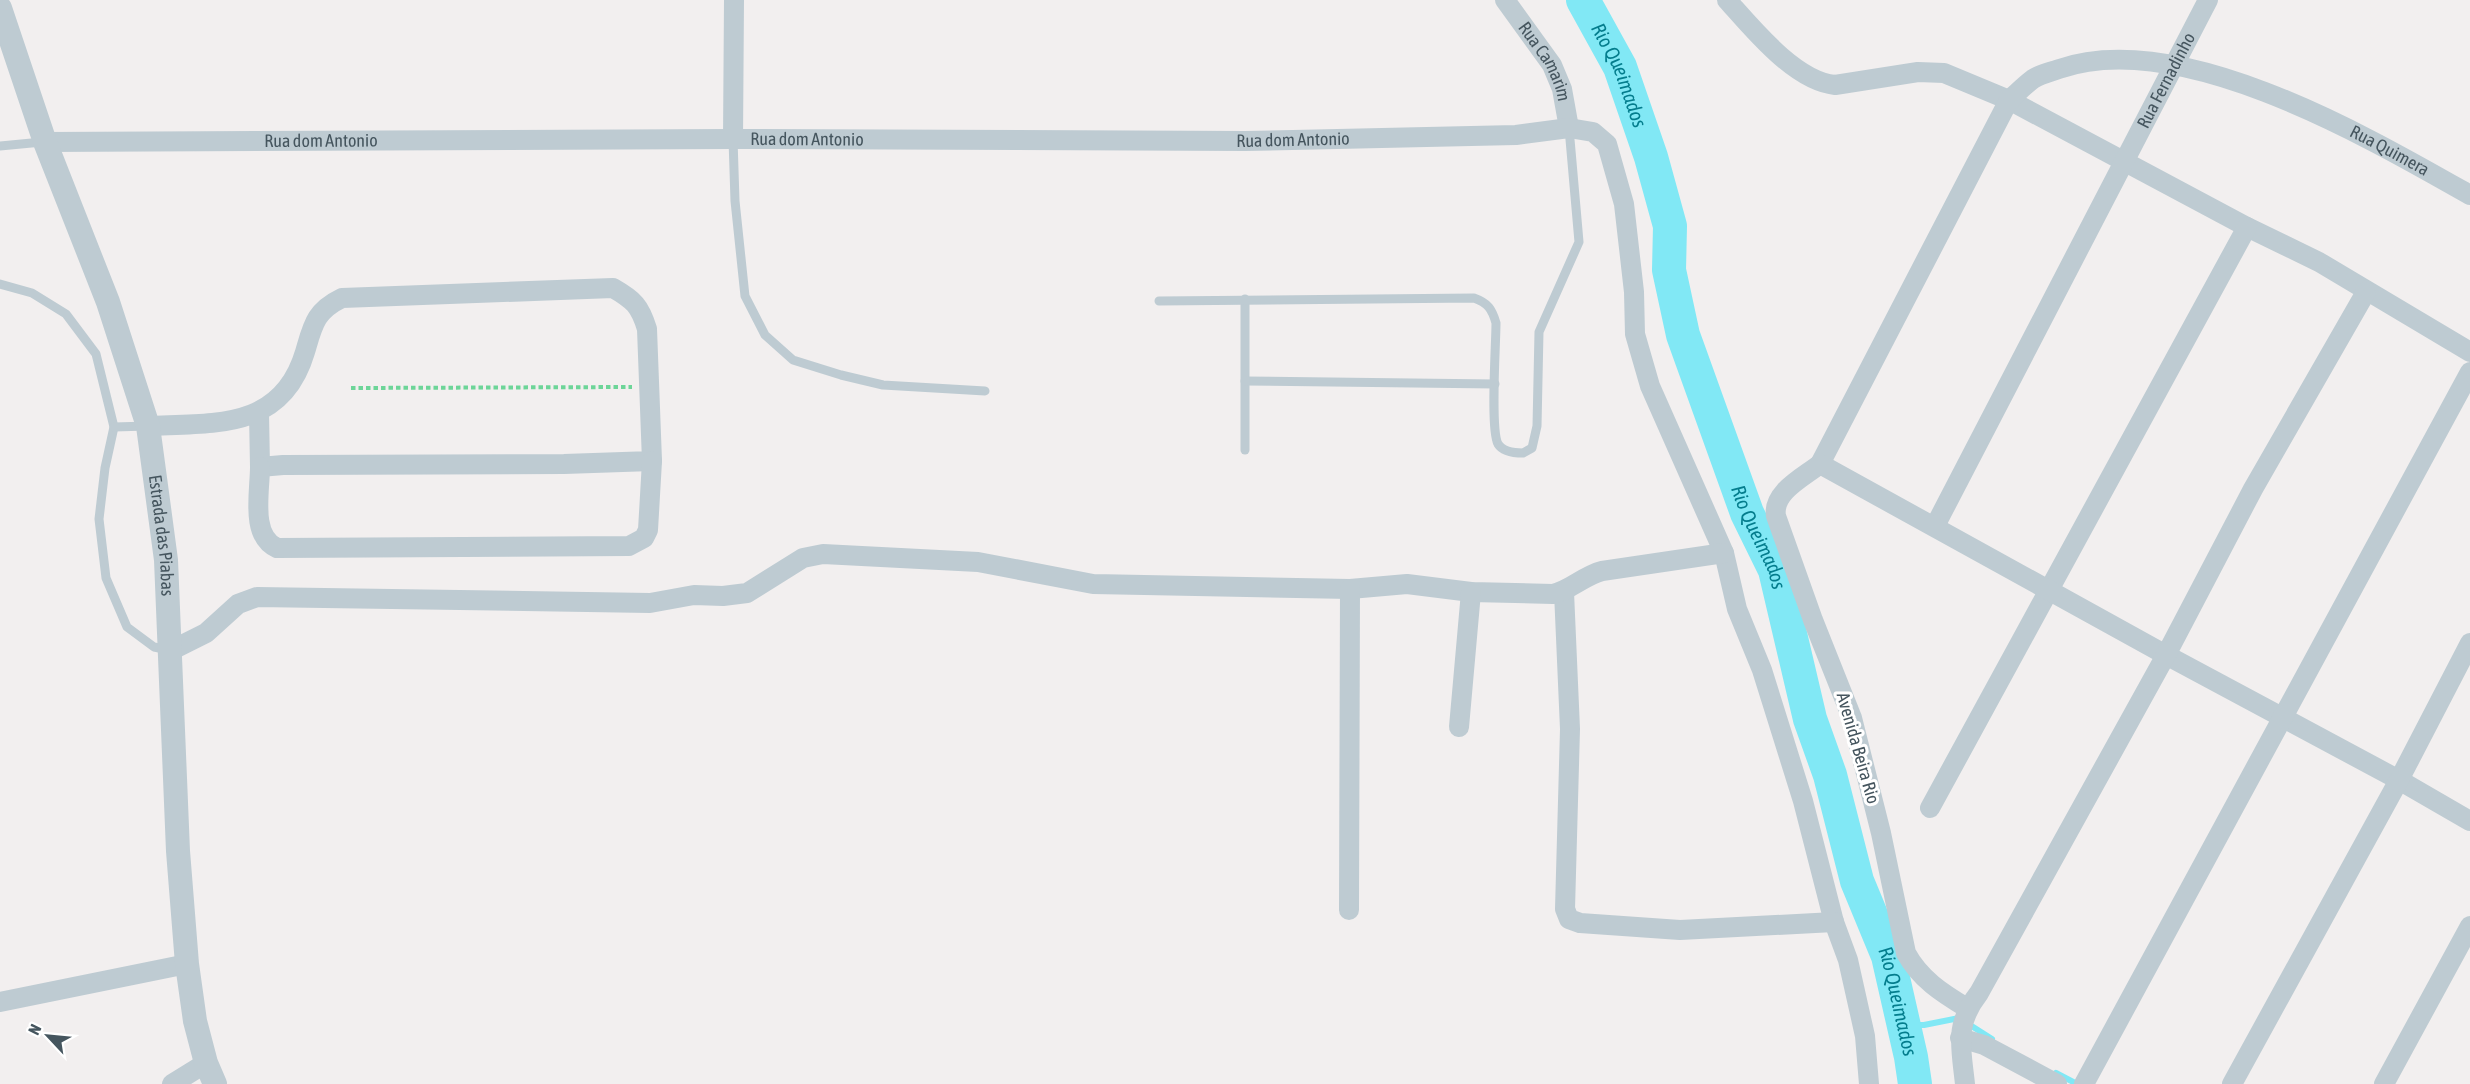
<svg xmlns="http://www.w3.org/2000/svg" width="2470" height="1084" font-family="'Asap Condensed',sans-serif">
<rect width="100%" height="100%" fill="#f2efef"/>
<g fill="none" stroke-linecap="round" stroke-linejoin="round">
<g stroke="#81e8f5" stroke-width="6">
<polyline points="1904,1025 1924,1025 1959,1018 1992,1039"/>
<polyline points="2056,1073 2077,1084"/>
</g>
<path stroke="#81e8f5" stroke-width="34" id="s1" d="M1583,0L1620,67L1651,157L1670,226L1669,270L1683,335L1747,513L1775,570L1810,719L1830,775L1857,881L1888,956L1911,1057L1915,1084"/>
<polyline stroke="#6dd598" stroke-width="4" stroke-dasharray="4.5 3" stroke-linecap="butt" points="351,388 632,387"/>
<g stroke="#becbd2" stroke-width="9">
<polyline points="733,139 735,201 745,296 765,335 793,360 841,375 883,385 985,391"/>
<polyline points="0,146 42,142"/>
<polyline points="0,284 32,293 66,314 96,354 114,427 105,468 99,519 106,578 127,627 154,647 169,650"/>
<polyline points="1245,299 1245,450"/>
<path d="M1159,301L1474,298C1488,303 1492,309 1496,323C1496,345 1490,429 1498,444C1503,452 1515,453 1523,453L1532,448L1537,426L1539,332L1579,242L1569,128"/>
<polyline points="1245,381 1495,384"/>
<polyline points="114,427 148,426"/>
</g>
<g stroke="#becbd2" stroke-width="20">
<path id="s2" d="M1505,0L1552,65L1562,89L1569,128"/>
<path d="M1727,0C1753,29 1795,81 1835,85L1918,72L1944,73L2009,100L2247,227L2319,262L2470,352"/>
<polyline points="733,139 734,0"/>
<path id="s3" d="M45,142L733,139L1245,141L1516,135L1569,128L1593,132L1607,144L1624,204L1634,292L1635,334L1650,386L1724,553L1737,609L1762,670L1803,801L1834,922L1848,960L1865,1036L1869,1084"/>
<path d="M148,426C215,423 282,430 305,352C313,325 315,311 342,298L613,288C634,300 640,306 647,329L652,461L564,464L283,465L260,467L259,413"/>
<path id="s4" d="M1820,464L2009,100C2017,93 2025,85 2033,79C2040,74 2051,72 2059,69C2179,27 2366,136 2470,195"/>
<path d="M260,467C260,492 250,536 277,548L629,546L644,538L648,530L652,461"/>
<path id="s5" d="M1935,526L2208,0"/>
<polyline points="1564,592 1570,729 1565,909 1569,919 1580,923 1680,930 1834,922"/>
<path d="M170,651L206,633L238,604L257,597L650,603L694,595L723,596L747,593L803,558L823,554L978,562L1093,584L1350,589L1407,584L1471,592L1553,594C1571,590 1583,576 1602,571L1724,553"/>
<polyline points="1459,727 1471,592"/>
<polyline points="1930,808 2247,227"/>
<polyline points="1349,910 1350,589"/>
<polyline points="0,1002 187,964"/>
<path d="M1967,1008C1942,993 1920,979 1906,953L1881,833L1852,718L1813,620L1776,516C1772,492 1804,477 1820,464L2166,655L2399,780L2470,821"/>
<polyline points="1960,1038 1984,1045 2057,1084"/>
<polyline points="172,1084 206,1063"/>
<path d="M1965,1084C1961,1046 1954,1025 1979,993L2166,655L2253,489L2366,292"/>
<polyline points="2084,1084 2470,372"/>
<polyline points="2232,1084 2399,780 2470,643"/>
<polyline points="2384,1084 2470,926"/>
</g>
<path stroke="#becbd2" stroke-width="24" id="s6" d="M0,8L45,142L108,302L148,426L166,560L178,851L187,964L195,1021L206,1063L215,1084"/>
</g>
<g text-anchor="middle" stroke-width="6" stroke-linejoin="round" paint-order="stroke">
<g font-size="18" fill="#45555e" stroke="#fff">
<text dy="6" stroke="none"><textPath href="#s2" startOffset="74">Rua Camarim</textPath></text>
<text dy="6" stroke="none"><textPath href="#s5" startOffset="502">Rua Fernadinho</textPath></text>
<text dy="6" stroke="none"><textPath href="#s3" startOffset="762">Rua dom Antonio</textPath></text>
<text dy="6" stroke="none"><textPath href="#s3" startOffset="1248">Rua dom Antonio</textPath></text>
<text dy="6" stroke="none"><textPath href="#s3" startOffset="276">Rua dom Antonio</textPath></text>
<text dy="6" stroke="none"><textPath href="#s4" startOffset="819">Rua Quimera</textPath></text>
<text dy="6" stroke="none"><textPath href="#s6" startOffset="554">Estrada das Piabas</textPath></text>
<text transform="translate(1858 748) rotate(74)" y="6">Avenida Beira Rio</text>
</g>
<g font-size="20" font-style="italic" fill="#047d8d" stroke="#fff">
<text dy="7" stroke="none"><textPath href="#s1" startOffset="84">Rio Queimados</textPath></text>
<text dy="7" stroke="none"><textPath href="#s1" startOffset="570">Rio Queimados</textPath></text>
<text dy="7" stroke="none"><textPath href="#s1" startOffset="1056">Rio Queimados</textPath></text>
</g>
</g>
<g transform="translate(48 1036) rotate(296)" stroke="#ffffff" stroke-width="4.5" paint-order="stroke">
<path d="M0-4.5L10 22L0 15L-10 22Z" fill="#45555e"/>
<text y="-9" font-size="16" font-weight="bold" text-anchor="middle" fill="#45555e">N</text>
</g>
</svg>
